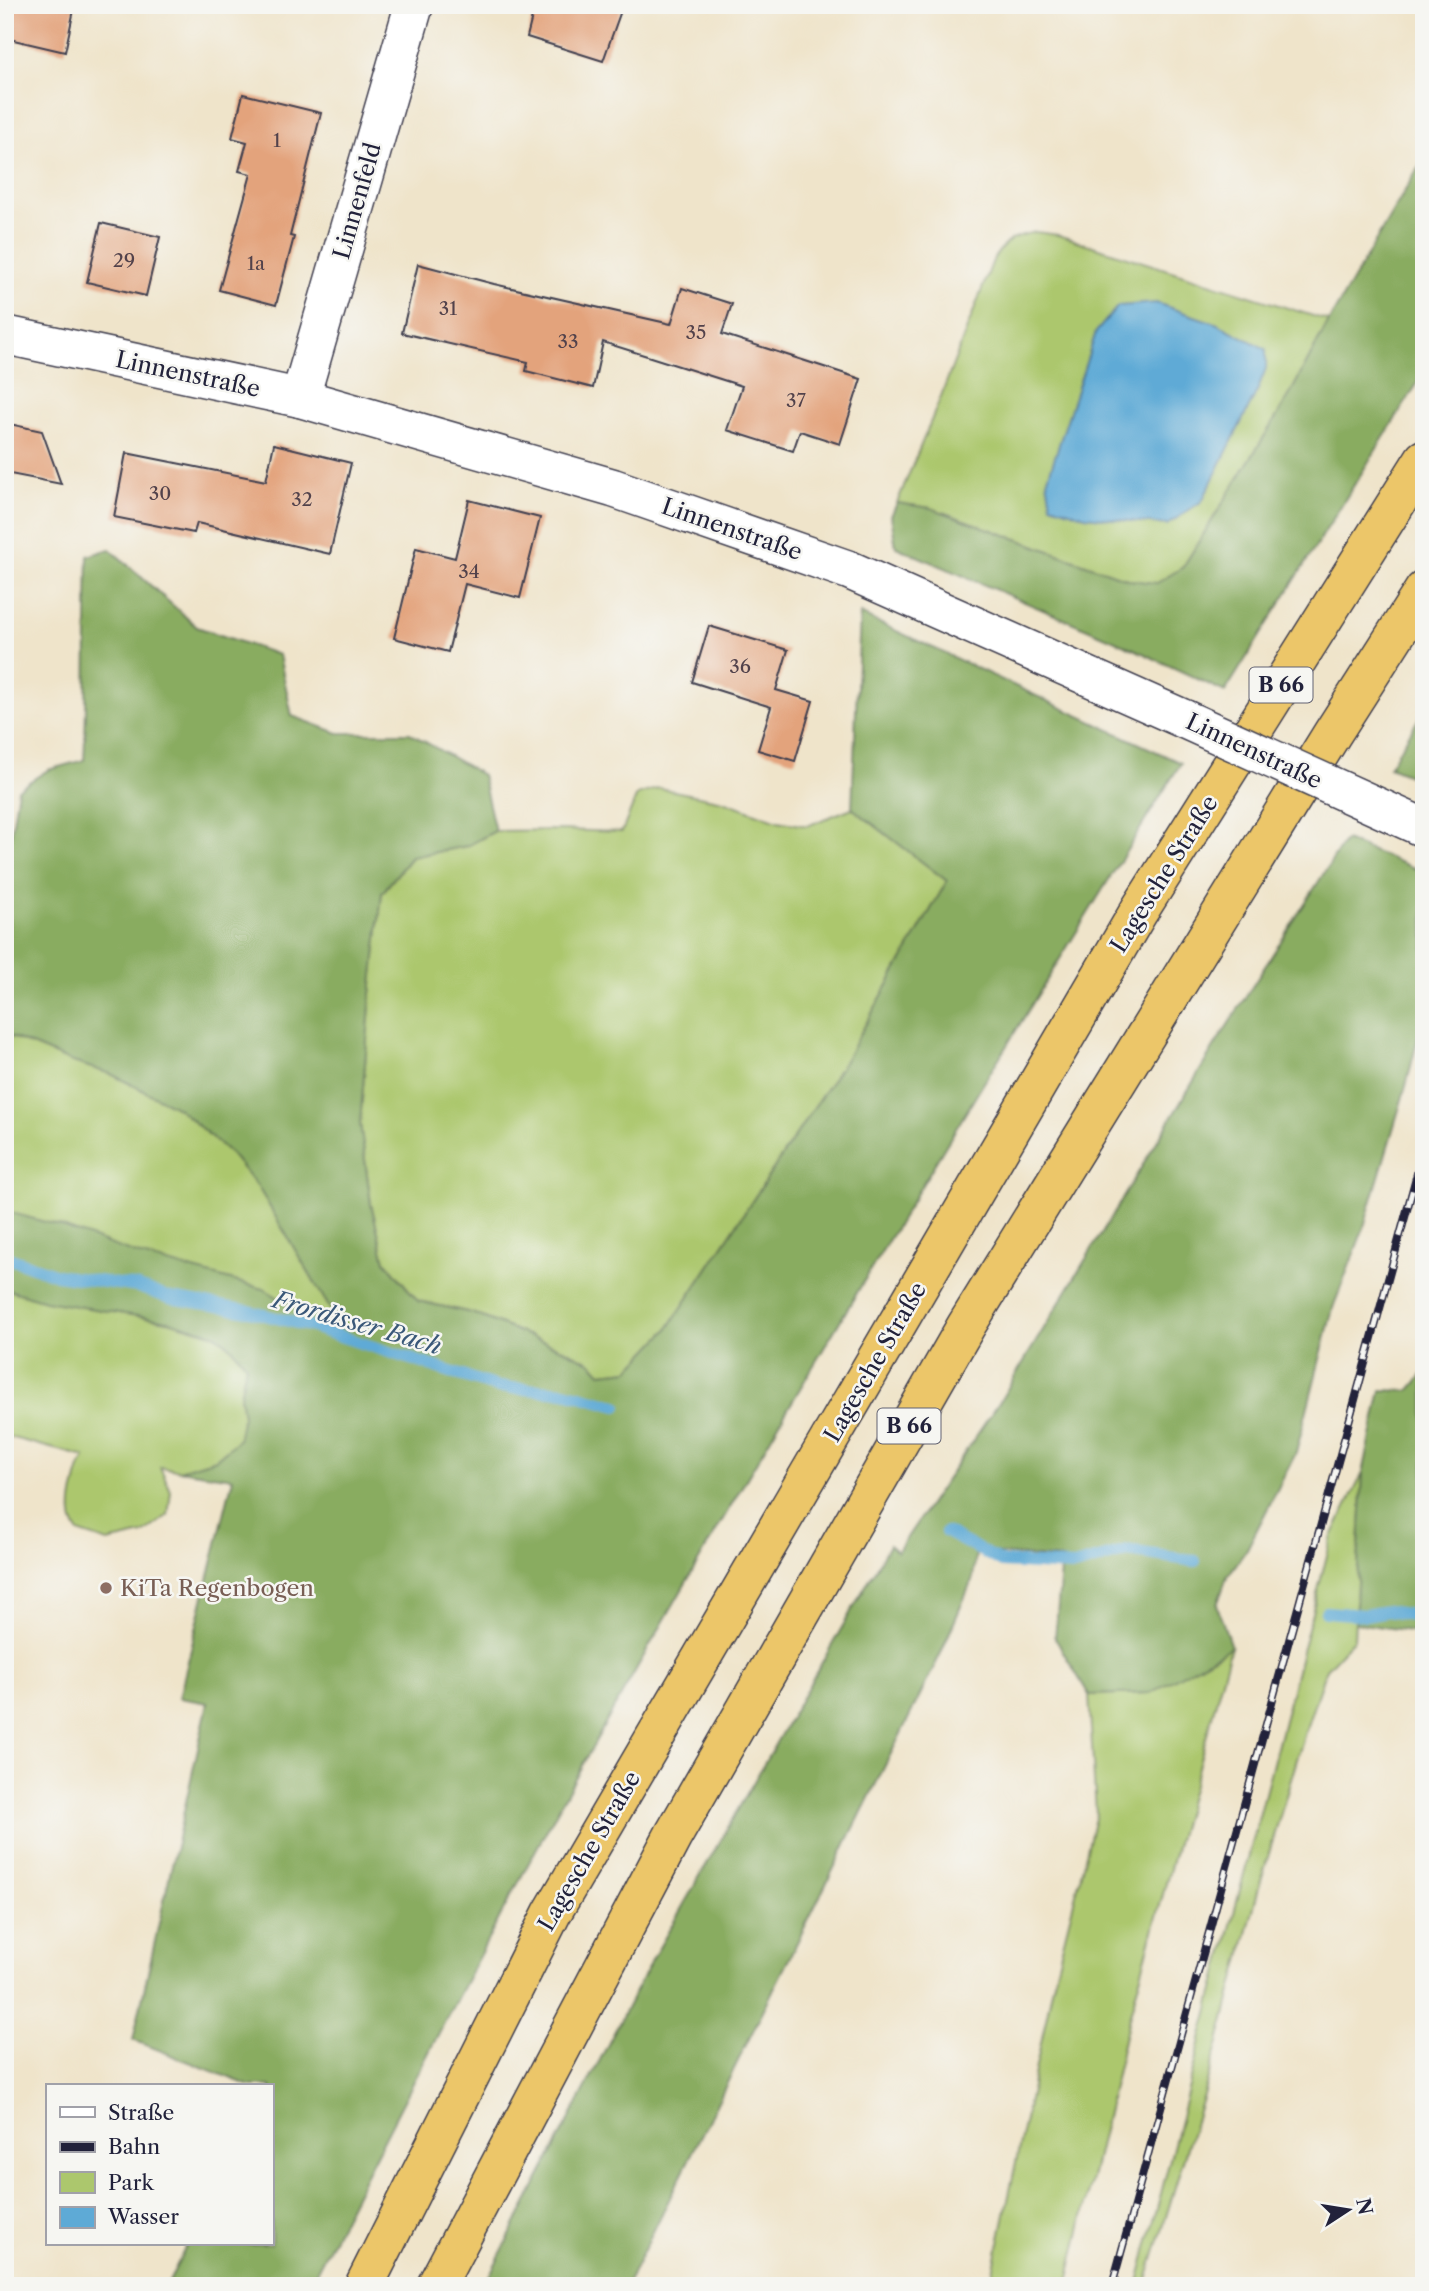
<svg xmlns="http://www.w3.org/2000/svg" width="1429" height="2291" font-family="'Libre Caslon Text',serif">
<rect width="100%" height="100%" fill="#f6f6f2"/>
<filter id="ink" filterUnits="userSpaceOnUse"><feTurbulence type="fractalNoise" baseFrequency=".0143" numOctaves="2"/><feDisplacementMap in="SourceGraphic" scale="14" xChannelSelector="R" yChannelSelector="G"/><feConvolveMatrix kernelMatrix="1 2 1 2 8 2 1 2 1" color-interpolation-filters="sRGB"/></filter>
<filter id="wash" filterUnits="userSpaceOnUse"><feTurbulence type="fractalNoise" baseFrequency=".00686" numOctaves="4" result="noise"/><feDisplacementMap in="SourceGraphic" scale="28" xChannelSelector="R" yChannelSelector="G"/><feGaussianBlur stdDeviation="1.57" result="paint"/><feColorMatrix in="noise" values="0 0 0 0 0 0 0 0 0 0 0 0 0 0 0 0 0 1.4 0 .05"/><feComposite in="paint" operator="in"/></filter>
<g filter="url(#wash)">
<rect width="100%" height="100%" fill="#efe4ca"/>
<g fill="#acc76d" stroke="#677454" stroke-width="2">
<path d="M1036,232L1058,235L1329,321L1287,400L1183,567L1157,584L1130,580L931,508L897,503L938,404L994,258C1007,239 1014,236 1036,232Z"/>
<polygon points="659,788 723,801 778,821 807,826 852,808 947,881 846,1059 667,1330 629,1370 601,1373 592,1363 567,1351 472,1313 418,1301 385,1261 371,1204 360,1123 371,994 382,893 411,857 467,846 495,831 559,830 622,832 637,795"/>
<path d="M5,1034L70,1061L111,1074L178,1108L231,1154L258,1187L340,1325L234,1478L160,1467L171,1491L168,1515L143,1534L108,1542L78,1532C75,1527 72,1521 72,1515C70,1501 78,1469 85,1457L5,1436Z"/>
<polygon points="1363,1473 1354,1639 1326,1669 1306,1729 1259,1887 1219,2042 1145,2286 1137,2286 1332,1536"/>
<polygon points="1231,1647 1129,2018 1067,2286 990,2286 1055,1976 1096,1814 1089,1695 1150,1693"/>
</g>
<g fill="#89ac60" stroke="#56674e" stroke-width="2">
<polygon points="1424,158 1424,373 1225,692 1134,649 896,547 891,516 897,503 931,508 1130,580 1157,583 1183,567 1287,400 1329,321"/>
<path d="M110,549L197,627L279,655L292,716L338,733H410L482,775L495,831L467,846L411,857L382,893L371,994L360,1123L371,1204L385,1261L418,1301L472,1313L567,1351L592,1363L601,1373L629,1370L667,1330L846,1059L947,881L852,808L860,614L1181,763C1001,1053 823,1344 653,1640C531,1851 420,2068 309,2286H167L187,2244H271V2086H250L133,2040L208,1703L179,1698L233,1478L179,1470L216,1459L238,1440L243,1416L240,1396L246,1365L233,1349L216,1335L168,1321L45,1301L5,1289V1211L60,1226L142,1256L264,1289L287,1303L339,1324L258,1187L231,1154L178,1108L111,1074L70,1061L5,1034V941L8,927L10,841L18,789L48,770L84,760C88,692 86,624 88,556Z"/>
<polygon points="1424,710 1424,781 1389,767"/>
<polygon points="1345,840 1424,872 1424,1014 1406,1086 1363,1230 1333,1308 1296,1453 1247,1549 1227,1577 1217,1605 1231,1647 1150,1693 1089,1695 1055,1638 1062,1559 976,1552 973,1578 941,1653 626,2286 484,2286 644,1974 889,1545 897,1552 1000,1401 1219,1039"/>
<polygon points="1424,1373 1424,1633 1355,1623 1363,1473 1381,1390 1409,1391"/>
</g>
<polygon fill="#5eaad6" stroke="#406688" stroke-width="2" points="1156,303 1218,324 1266,349 1266,368 1258,389 1202,501 1167,525 1085,516 1051,505 1047,481 1096,332 1118,306"/>
<g fill="none" stroke-linecap="round" stroke-linejoin="round">
<g stroke="#5eaad6" stroke-width="12">
<polyline points="5,1257 57,1275 138,1287 170,1298 249,1311 312,1327 497,1387 565,1392 617,1406"/>
<polyline points="946,1532 1002,1562 1074,1566 1128,1551 1195,1561"/>
<polyline points="1326,1612 1365,1615 1387,1611 1424,1617"/>
</g>
</g>
<g id="blocks">
<g fill="#e3a37c">
<polygon points="5,5 75,5 65,52 5,38"/>
<polygon points="535,5 623,5 603,61 527,37"/>
<polygon points="243,94 321,113 290,236 294,237 276,305 219,290 251,174 239,171 247,142 232,138"/>
<polygon points="101,223 160,237 146,296 87,282"/>
<polygon points="418,264 494,284 671,324 682,288 732,304 722,334 861,379 840,444 800,431 793,451 727,430 742,386 603,342 593,388 526,371 528,362 402,333"/>
<polygon points="5,423 42,431 61,484 5,473"/>
<polygon points="274,444 351,463 330,554 197,523 194,533 114,517 126,453 266,481"/>
<polygon points="469,500 540,518 520,598 465,584 448,652 394,638 416,548 455,558"/>
<polygon points="709,626 788,650 776,690 813,701 795,761 758,750 771,707 692,682"/>
</g>
</g>
</g>
<g filter="url(#ink)">
<use href="#blocks" fill-opacity="0" stroke="#413f50" stroke-width="2"/>
<g fill="none" stroke-linecap="round" stroke-linejoin="round">
<defs>
<g id="street">
<polyline points="5,335 300,398 613,488 849,570 1184,719"/>
<polyline points="300,398 414,5"/>
</g>
<g id="highway">
<polyline points="364,2286 552,1913 1139,911 1424,459"/>
<polyline points="436,2286 673,1836 966,1326 1332,734 1424,590"/>
</g>
</defs>
<use href="#street" stroke="#413f50" stroke-width="41"/>
<use href="#highway" stroke="#413f50" stroke-width="41"/>
<use href="#street" stroke="#fff" stroke-width="38"/>
<use href="#highway" stroke="#ecc669" stroke-width="38"/>
<defs>
<polyline id="rail" points="1112,2286 1424,1148"/>
</defs>
<use href="#rail" stroke="#22223b" stroke-width="8"/>
<use href="#rail" stroke="#f6f6f2" stroke-width="5" stroke-dasharray="16" stroke-linecap="butt"/>
<defs>
<polyline id="street-bridge" points="1184,719 1424,828"/>
</defs>
<use href="#street-bridge" stroke="#413f50" stroke-width="41" stroke-linecap="butt"/>
<use href="#street-bridge" stroke="#fff" stroke-width="38"/>
</g>
</g>
<circle fill="#8d6e63" stroke="#f6f6f2" stroke-width="2.5" cx="106" cy="1588" r="7"/>
<g text-anchor="middle" stroke-width="5" stroke-linejoin="round" paint-order="stroke">
<g font-size="19" fill="#52424b">
<text x="277" y="147">1</text>
<text x="124" y="267">29</text>
<text x="256" y="270">1a</text>
<text x="448" y="315">31</text>
<text x="696" y="339">35</text>
<text x="568" y="348">33</text>
<text x="796" y="407">37</text>
<text x="160" y="500">30</text>
<text x="302" y="506">32</text>
<text x="469" y="578">34</text>
<text x="740" y="673">36</text>
</g>
<g fill="#f6f6f2" stroke="#626272" stroke-width="2">
<rect x="1249.5" y="667.5" width="63" height="35" rx="5"/>
<rect x="877.5" y="1408.5" width="63" height="35" rx="5"/>
</g>
<g font-size="21" font-weight="bold" fill="#22223b">
<text x="1281" y="692">B 66</text>
<text x="909" y="1433">B 66</text>
</g>
<g font-size="23" fill="#22223b" stroke="#f6f6f2">
<text transform="translate(357 201) rotate(-74)" y="8">Linnenfeld</text>
<text transform="translate(188 374) rotate(12)" y="8">Linnenstraße</text>
<text transform="translate(732 529) rotate(19)" y="8">Linnenstraße</text>
<text transform="translate(1254 751) rotate(25)" y="8">Linnenstraße</text>
<text transform="translate(1164 874) rotate(-58)" y="8">Lagesche Straße</text>
<text transform="translate(875 1362) rotate(-60)" y="8">Lagesche Straße</text>
<text transform="translate(589 1851) rotate(-60)" y="8">Lagesche Straße</text>
</g>
<g font-size="23" fill="#785e54" stroke="#f6f6f2" text-anchor="start">
<text x="120" y="1596">KiTa Regenbogen</text>
</g>
<g font-size="24" font-style="italic" fill="#3a5879" stroke="#f6f6f2">
<text transform="translate(357 1323) rotate(16)" y="8">Frordisser Bach</text>
</g>
</g>
<rect width="1429" height="2291" fill="none" stroke="#f6f6f2" stroke-width="28"/>
<rect x="46" y="2084" width="228" height="161" fill="#f6f6f2" stroke="#a1a1a9" stroke-width="2"/>
<rect x="60" y="2107" width="35" height="10" fill="#ffffff" stroke="#a1a1a9" stroke-width="2"/>
<text x="108" y="2120" font-size="21" fill="#22223b">Straße</text>
<rect x="60" y="2142" width="35" height="10" fill="#22223b" stroke="#a1a1a9" stroke-width="2"/>
<text x="108" y="2154" font-size="21" fill="#22223b">Bahn</text>
<rect x="60" y="2172" width="35" height="21" fill="#acc76d" stroke="#a1a1a9" stroke-width="2"/>
<text x="108" y="2190" font-size="21" fill="#22223b">Park</text>
<rect x="60" y="2207" width="35" height="21" fill="#5eaad6" stroke="#a1a1a9" stroke-width="2"/>
<text x="108" y="2224" font-size="21" fill="#22223b">Wasser</text>
<g transform="translate(1348 2210) rotate(78)" stroke="#f6f6f2" stroke-width="5" paint-order="stroke">
<path d="M0-5L12 26L0 18L-12 26Z" fill="#22223b"/>
<text y="-10" font-size="19" font-weight="bold" text-anchor="middle" fill="#22223b">N</text>
</g>
</svg>
